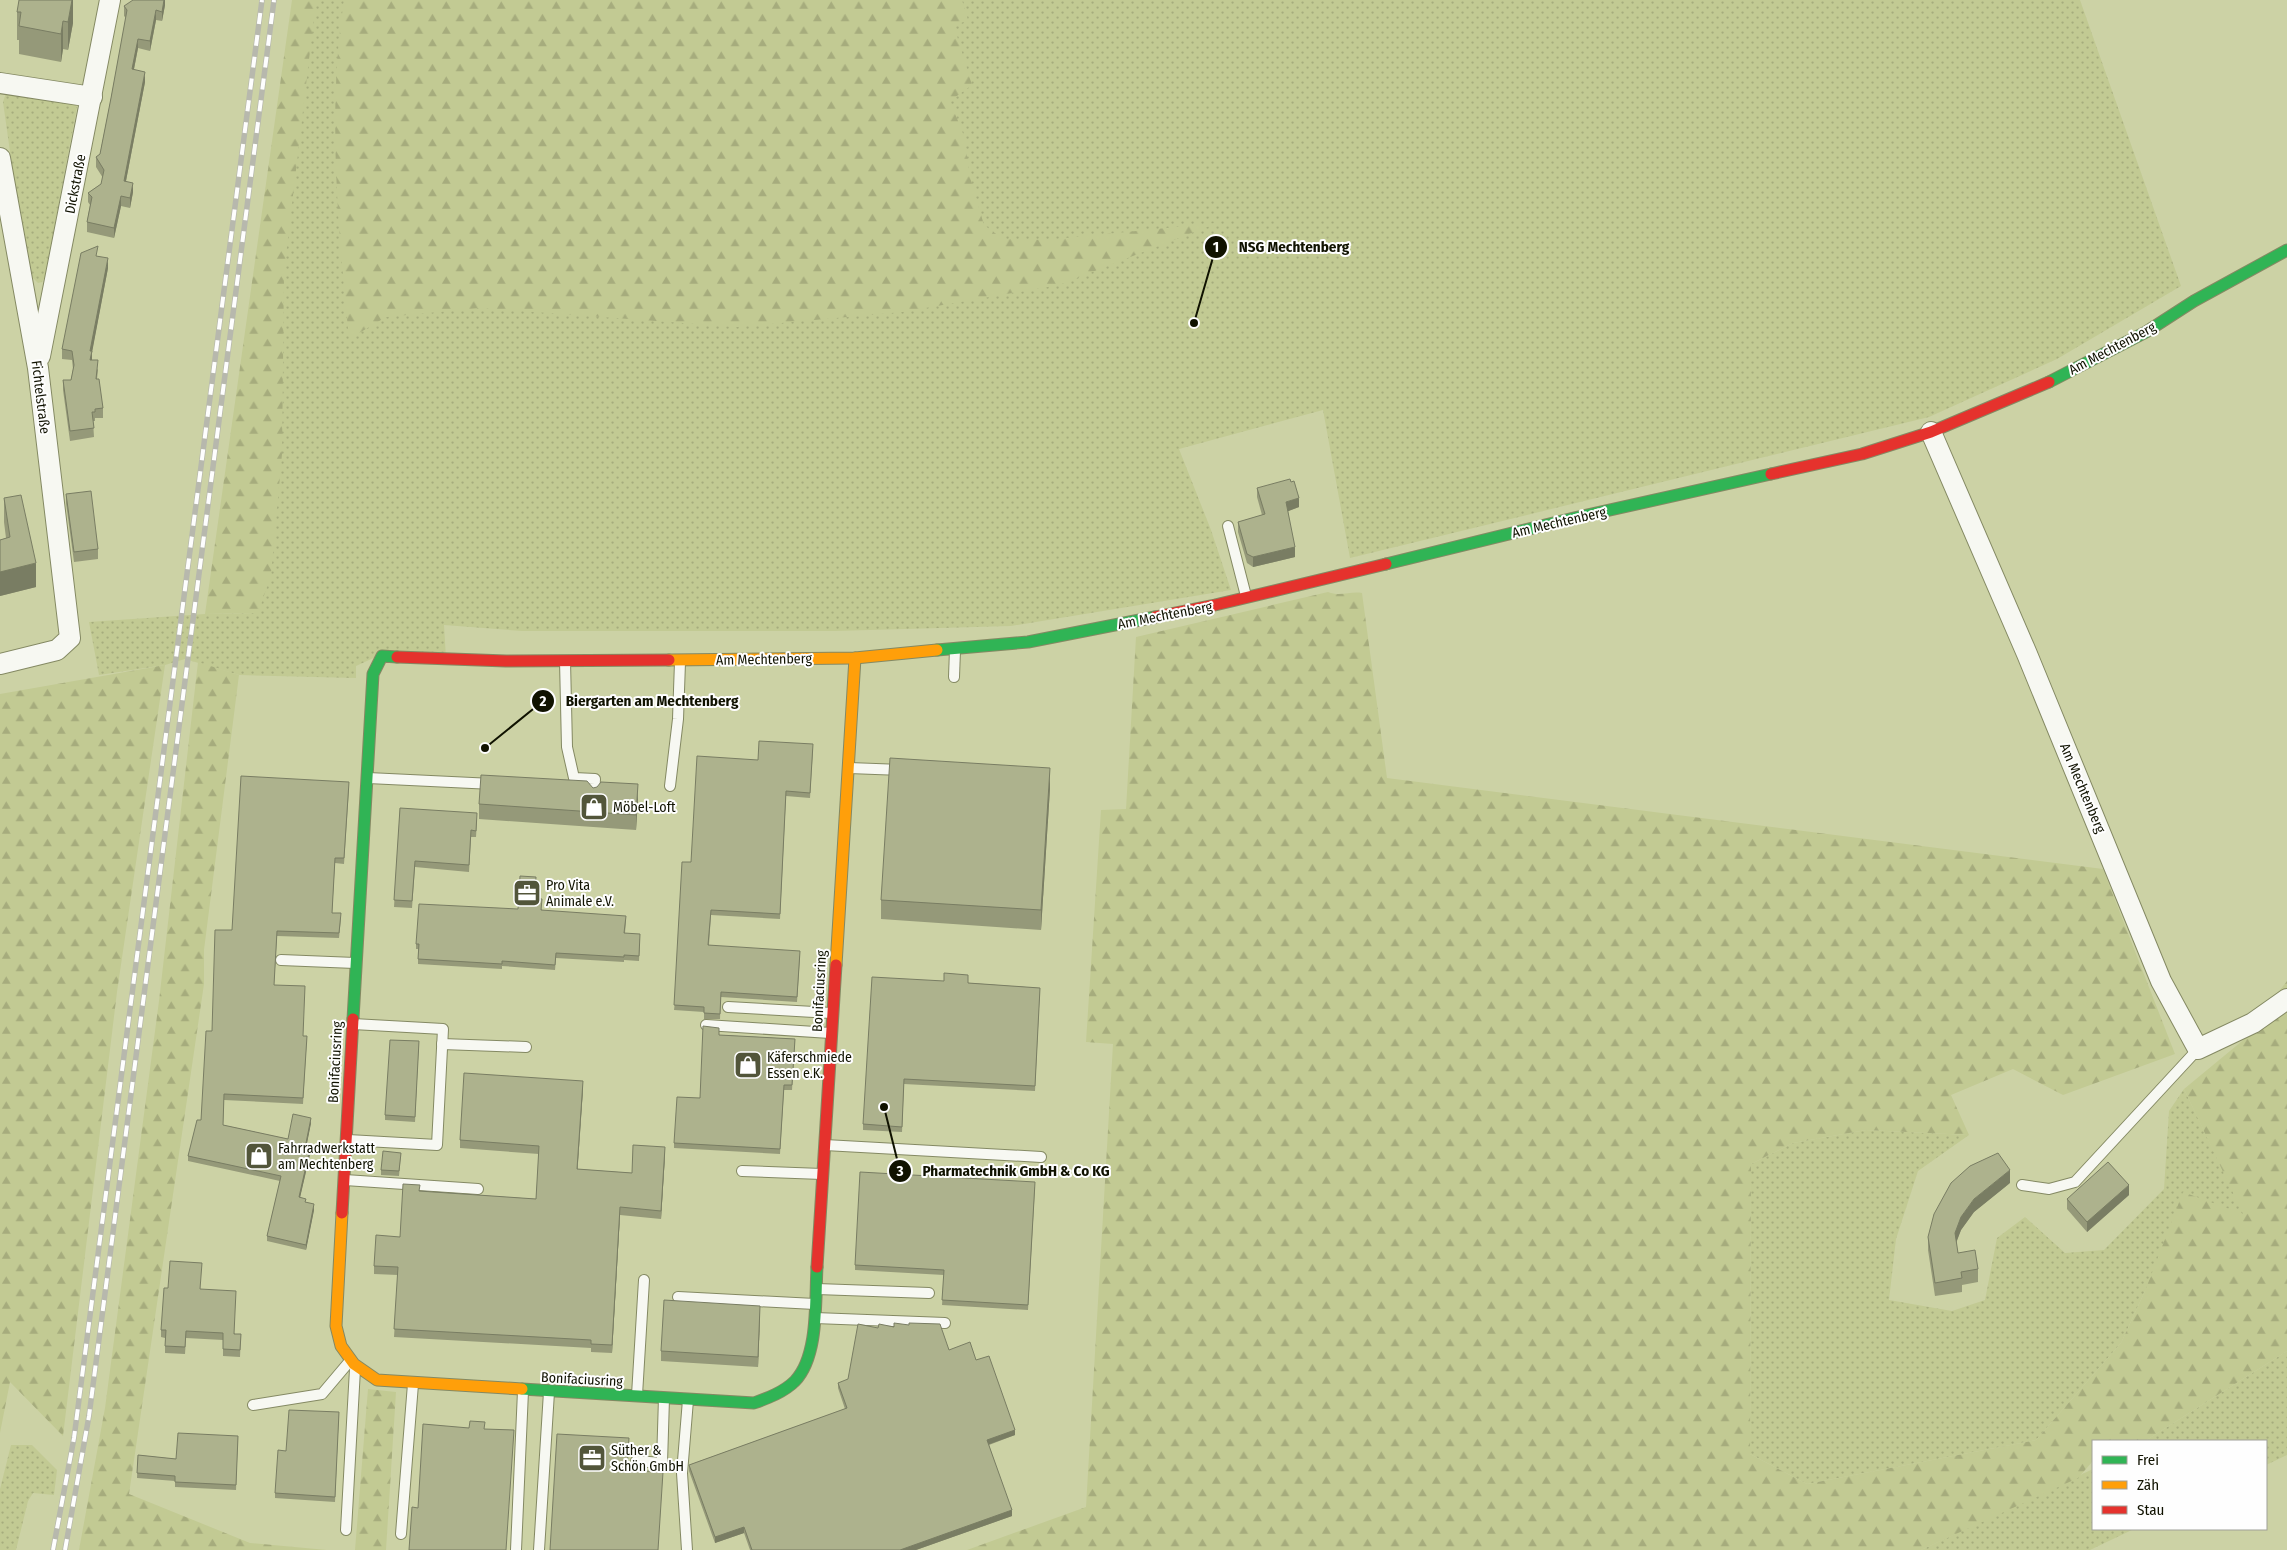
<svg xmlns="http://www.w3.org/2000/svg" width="2287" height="1550" font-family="'Fira Sans Condensed',sans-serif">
<defs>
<pattern id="grass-dots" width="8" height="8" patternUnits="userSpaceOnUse" patternTransform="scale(1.25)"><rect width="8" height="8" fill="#c2ca93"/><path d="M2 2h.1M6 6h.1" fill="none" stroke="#a6ac7d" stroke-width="1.8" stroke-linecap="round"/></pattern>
<pattern id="forest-firs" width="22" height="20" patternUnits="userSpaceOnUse" patternTransform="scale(1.25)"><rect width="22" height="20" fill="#c2ca93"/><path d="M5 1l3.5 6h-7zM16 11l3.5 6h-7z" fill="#a6ac7d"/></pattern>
</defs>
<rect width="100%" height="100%" fill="#ccd2a5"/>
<g fill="url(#grass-dots)">
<polygon points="304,0 2080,0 2181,286 2057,359 1929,417 1350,558 1323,410 1179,449 1211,530 1231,590 1011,626 835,631 522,631 444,625 446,658 380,655 356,666 356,678 239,675 185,659 165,665 99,675 89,622 205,614 257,613"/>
<polygon points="6,93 74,103 77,107 45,277 42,282 38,283 32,277 12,166 3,102"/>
<polygon points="2184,1089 2244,1214 2145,1291 2121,1343 2036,1440 1807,1484 1750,1454 1751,1164 1793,1143 1866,1130 1969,1135 1918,1171 1896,1239 1889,1300 1952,1311 1985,1300 1997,1238 2025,1217 2065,1253 2104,1250 2164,1189 2169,1111"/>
<polygon points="2287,1351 2287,1455 2266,1465 2266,1441 2145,1441"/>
<polygon points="11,1445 32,1445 57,1470 54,1495 33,1493 28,1501 16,1550 0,1550 0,1489"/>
<polygon points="2093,1469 2093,1529 2134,1529 2090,1550 1921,1550"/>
</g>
<g fill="url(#forest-firs)">
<polygon points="292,0 316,0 284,272 282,454 271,575 258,613 205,614"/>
<path d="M344,0H962L968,20L954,26L972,85L950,101L964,136L970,177L984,225L1003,239L1046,240L1217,223L1059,285L902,312L737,327L480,308L386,317L349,339C338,227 327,112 344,0Z"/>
<path d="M1328,592C1340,597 1350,591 1362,593L1387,778L2103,869L2175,1054L2063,1095L2013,1069L1951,1095L1969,1135L1866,1130L1793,1143L1751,1164L1750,1454L1807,1484L2036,1440L2121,1343L2145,1291L2183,1192L2243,1214L2184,1089L2276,1013L2273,999L2287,981V1351L2145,1441H2093V1461L2078,1478L1921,1550H967L1086,1507L1113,1044L1086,1042L1101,810L1126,809L1136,637Z"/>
<polygon points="198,662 239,675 204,950 204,984 129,1494 250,1543 327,1550 79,1550 105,1408 159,1001"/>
<polygon points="165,665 117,992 63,1436 10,1382 0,1433 0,694"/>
<polygon points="368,1389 396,1392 386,1550 355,1550"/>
</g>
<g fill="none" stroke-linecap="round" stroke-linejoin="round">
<defs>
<g id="lane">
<polyline points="1228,526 1246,596"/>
<polyline points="565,661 567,747 574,778 595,779 594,796"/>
<polyline points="954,677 955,650"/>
<polyline points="849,768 902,770"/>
<polyline points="368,778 493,784"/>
<polyline points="670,786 678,719 680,662"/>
<polyline points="281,960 355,963"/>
<polyline points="728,1007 831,1013"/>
<polyline points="706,1025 830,1033"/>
<polyline points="442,1044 526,1047"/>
<polyline points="348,1140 437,1145 443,1029 353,1024"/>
<polyline points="825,1145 1041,1157"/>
<polyline points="742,1171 822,1174"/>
<polyline points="345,1180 478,1189"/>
<polyline points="2022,1185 2049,1189 2075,1182 2198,1049"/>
<polyline points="817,1289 929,1293"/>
<polyline points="678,1297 815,1304"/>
<polyline points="815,1318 945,1323"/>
<polyline points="637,1395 644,1280"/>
<polyline points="253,1405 322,1394 349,1362"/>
<polyline points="636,1461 662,1463 664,1398"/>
<polyline points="346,1530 355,1369"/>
<polyline points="401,1534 413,1384"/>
<polyline points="516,1550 523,1391"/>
<polyline points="539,1550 549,1392"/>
<polyline points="687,1550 682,1473 688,1400"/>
</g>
<g id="street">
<polyline points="0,83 92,97"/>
<polyline points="0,158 38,368 70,638 57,650 0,664"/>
<polyline points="40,356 110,0"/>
<polyline points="1931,432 2027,654 2161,981 2198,1049 2253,1023 2287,999"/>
</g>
<g id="fast">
<polyline points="2049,382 2146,332 2194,301 2287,250"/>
<polyline points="1386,564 1574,518 1771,474"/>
<polyline points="937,650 1028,642 1155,617"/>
<polyline points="353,1019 373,674 382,656 397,657"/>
<path d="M522,1389L754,1403C768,1398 784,1392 795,1381C819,1356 815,1300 817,1267"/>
</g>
<g id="slow">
<polyline points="669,660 855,658 937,650"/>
<polyline points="836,965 855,658"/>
<polyline points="342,1213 336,1326 341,1346 354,1364 377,1380 522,1389"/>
</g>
<g id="jam">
<polyline points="1771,474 1862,454 1931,432 2049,382"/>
<polyline points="1155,617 1215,605 1386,564"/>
<polyline points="397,657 506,661 669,660"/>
<polyline points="342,1213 353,1019"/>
<polyline points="817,1267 836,965"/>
</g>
</defs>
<use href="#lane" stroke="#848963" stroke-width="12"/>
<use href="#street" stroke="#848963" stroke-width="22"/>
<use href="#fast" stroke="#848963" stroke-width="13"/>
<use href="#slow" stroke="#848963" stroke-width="13"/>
<use href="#jam" stroke="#848963" stroke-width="13"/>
<use href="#lane" stroke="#f7f8f2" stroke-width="10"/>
<use href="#street" stroke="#f7f8f2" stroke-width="20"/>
<use href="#fast" stroke="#30b455" stroke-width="11"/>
<use href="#slow" stroke="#ff9f0a" stroke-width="11"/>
<use href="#jam" stroke="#e5322d" stroke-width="11"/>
<defs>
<g id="rail">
<polyline points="53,1550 74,1438 262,0"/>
<polyline points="65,1550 89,1416 274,0"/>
</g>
</defs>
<use href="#rail" stroke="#b7b8ad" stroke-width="5.5"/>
<use href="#rail" stroke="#fefefe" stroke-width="4" stroke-dasharray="11" stroke-linecap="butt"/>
</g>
<g fill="#959979">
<polygon points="73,0 73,23 68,50 63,49 61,62 19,54 19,40 17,40 17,12"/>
<polygon points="165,0 165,5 162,21 156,20 150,51 138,48 134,69 145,82 126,181 133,192 130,208 121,206 114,238 87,232 87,222 90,205 88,202 88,193 101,184 103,178 96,167 96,157 100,154 111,98 126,18 124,16 124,6"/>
<polygon points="98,256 108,268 92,351 92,360 98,370 97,379 103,408 103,418 95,418 95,421 93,421 94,437 70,441 63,390 63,380 71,380 73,369 72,360 62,359 62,349"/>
<polygon points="1257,488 1299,507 1288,511 1295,557 1253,567 1247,563 1238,532 1238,522 1262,515 1257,497"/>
<polygon points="66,494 98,549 98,559 74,562 66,503"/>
<polygon points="4,498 36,587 0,596 0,540 6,538 4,522"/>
<polygon points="813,749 810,798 786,796 780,919 711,915 709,945 800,956 797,1002 721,997 720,1019 704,1019 704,1012 674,1010 691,862"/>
<polygon points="349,788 344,864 335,863 332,913 341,918 339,938 277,936 274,985 303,1036 307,1036 303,1104 224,1100 223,1125 288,1139 311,1123 307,1143 311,1150 300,1197 314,1210 306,1250 267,1241 267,1236 280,1181 188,1161 188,1156 201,1120 212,1031 232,930"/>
<polygon points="593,788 638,799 636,830 479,819 479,804"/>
<polygon points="1050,788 1041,930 881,919 881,900"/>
<polygon points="400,808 477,820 476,837 471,837 469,872 415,867 412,908 394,907"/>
<polygon points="535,898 542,910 626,921 625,933 640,939 639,961 624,960 624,962 556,958 555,970 502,966 502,969 418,964 418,949 416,949 416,944 518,909"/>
<polygon points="944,981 1040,988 1035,1091 904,1084 902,1132 863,1130 863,1124"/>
<polygon points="719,1035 795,1039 792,1090 784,1090 780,1154 674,1148 674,1143 700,1098"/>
<polygon points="419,1041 415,1122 385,1120 385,1115"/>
<polygon points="583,1089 577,1169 632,1173 665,1155 661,1219 620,1215 612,1353 591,1352 591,1348 394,1337 398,1275 374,1274 374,1266 400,1237 420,1191 536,1199 539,1154 460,1148 460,1140"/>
<polygon points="401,1153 399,1176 381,1175 381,1170"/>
<polygon points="2010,1183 1974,1212 1961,1230 1956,1242 1958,1253 1978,1269 1978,1282 1962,1285 1962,1292 1935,1296 1928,1250 1928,1237"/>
<polygon points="1035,1187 1028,1310 942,1305 944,1275 855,1270 855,1265"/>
<polygon points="2129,1195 2087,1232 2067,1209 2067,1199"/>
<polygon points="201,1289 235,1334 241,1334 240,1357 223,1356 223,1340 186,1338 185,1354 165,1353 165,1338 161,1337 161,1330"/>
<polygon points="760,1316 758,1367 661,1361 661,1351"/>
<polygon points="949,1350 976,1360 1015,1435 989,1445 1012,1516 916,1550 750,1550 744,1533 715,1543 689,1471 689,1465 845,1409 838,1388 838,1383"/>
<polygon points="339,1412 335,1502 275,1498 275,1493 286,1451"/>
<polygon points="238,1436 236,1490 175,1487 175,1481 137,1478 138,1455 176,1459"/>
</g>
<g fill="#797d63">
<polygon points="72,0 73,0 73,23 68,50 68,22"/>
<polygon points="164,0 165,0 165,5 162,21 162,12"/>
<polygon points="156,10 156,20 150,51 150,41"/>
<polygon points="63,21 63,49 61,62 61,34"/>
<polygon points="138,39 138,48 132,79 132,69"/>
<polygon points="145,72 145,82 124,191 124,181"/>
<polygon points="133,183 133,192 130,208 130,198"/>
<polygon points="121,196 121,206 114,238 114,228"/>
<polygon points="108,258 108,268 91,358 92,351 92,361 90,369 90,351"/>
<polygon points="1299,498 1299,507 1286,512 1286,502"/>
<polygon points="1295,547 1295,557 1253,567 1253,557"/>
<polygon points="36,563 36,587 0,596 0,572"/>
<polygon points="1050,768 1050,788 1041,930 1041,910"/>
<polygon points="638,784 638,799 636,830 636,815"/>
<polygon points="583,1081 583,1089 577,1178 577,1169"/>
<polygon points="311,1118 311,1123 306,1148 306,1143"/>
<polygon points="311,1144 311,1150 299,1202 299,1197"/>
<polygon points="665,1147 665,1155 661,1219 661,1211"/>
<polygon points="2010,1170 2010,1183 1974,1212 1961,1230 1955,1246 1955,1233 1961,1217 1974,1199"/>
<polygon points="2129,1185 2129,1195 2087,1232 2087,1222"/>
<polygon points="314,1204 314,1210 306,1250 306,1245"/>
<polygon points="620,1207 620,1215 612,1353 612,1345"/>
<polygon points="760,1306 760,1316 758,1367 758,1357"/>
<polygon points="1015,1430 1015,1435 987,1445 987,1440"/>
<polygon points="1012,1510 1012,1516 916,1550 900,1550"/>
<polygon points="744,1527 744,1533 715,1543 715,1537"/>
</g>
<g fill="#adb28d" stroke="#797d63">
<polygon points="19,0 72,0 68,22 63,21 61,34 19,26 21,12 17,12"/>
<polygon points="133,0 164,0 162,12 156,10 150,41 138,39 132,69 145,72 124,181 133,183 130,198 121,196 114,228 87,222 92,197 88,193 101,184 104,170 96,157 100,154 111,98 127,10 124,6"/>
<polygon points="98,246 96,256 108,258 90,351 92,351 90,360 98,360 96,379 99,379 103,408 95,409 95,412 92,412 94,428 70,431 63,380 71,380 74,365 72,351 62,349 81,253"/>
<polygon points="1290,479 1291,482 1294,481 1299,498 1286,502 1295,547 1253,557 1247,554 1238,522 1265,514 1257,488"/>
<polygon points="91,491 98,549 74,552 66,494"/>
<polygon points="21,495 36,563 0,572 0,540 10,537 4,498"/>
<polygon points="759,741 813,744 810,793 786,791 780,914 711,910 708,945 800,951 797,997 721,992 720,1014 704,1013 704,1007 674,1005 682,862 691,862 697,756 758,760"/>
<polygon points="890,758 1050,768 1041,910 881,900"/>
<polygon points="481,775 587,781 593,788 597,787 601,782 638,784 636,815 479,804"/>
<polygon points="241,776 349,782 344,858 335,858 332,913 341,913 339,933 277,931 274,985 305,986 303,1036 307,1036 303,1098 224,1094 223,1125 288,1139 293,1114 311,1118 306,1143 311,1144 299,1197 306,1199 305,1202 314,1204 306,1245 267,1236 281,1176 188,1156 197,1120 201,1120 206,1031 212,1031 215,930 232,930"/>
<polygon points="400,808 477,813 476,831 471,830 469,865 415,861 412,901 394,900"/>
<polygon points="520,876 536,877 535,898 542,899 541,910 626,916 624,933 640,934 639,956 624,955 624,957 556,953 555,965 502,961 502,964 418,959 419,944 416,944 419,904 518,909"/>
<polygon points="944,973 968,975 968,983 1040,988 1035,1086 904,1079 902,1127 863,1124 872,977 944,981"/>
<polygon points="703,1026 719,1028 719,1035 795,1039 792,1085 784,1085 780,1149 674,1143 677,1097 700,1098"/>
<polygon points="390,1040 419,1041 415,1117 385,1115"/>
<polygon points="464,1073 583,1081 577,1169 632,1173 633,1145 665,1147 661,1211 620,1207 612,1345 591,1344 591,1340 394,1329 398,1267 374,1266 376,1235 400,1237 403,1184 420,1185 419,1191 536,1199 539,1146 460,1140"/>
<polygon points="383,1151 401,1153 399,1171 381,1170"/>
<polygon points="1998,1153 2010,1170 1974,1199 1961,1217 1955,1233 1958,1253 1975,1250 1978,1269 1961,1272 1962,1278 1935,1283 1928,1237 1934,1214 1951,1183 1970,1166"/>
<polygon points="2108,1162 2129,1185 2087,1222 2067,1199"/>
<polygon points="860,1172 1035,1182 1028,1305 942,1300 944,1270 855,1265"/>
<polygon points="170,1261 202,1263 200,1289 236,1291 234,1334 241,1334 240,1350 223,1349 223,1333 186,1331 185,1347 165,1346 166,1330 161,1330 164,1288 168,1288"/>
<polygon points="664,1300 760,1306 758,1357 661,1351"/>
<polygon points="894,1323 909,1325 909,1323 940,1324 949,1350 970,1342 976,1360 989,1356 1015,1430 987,1440 1012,1510 900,1550 752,1550 744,1527 715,1537 689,1465 847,1408 838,1383 848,1379 858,1324 878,1328 879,1324 894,1327"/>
<polygon points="289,1410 339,1412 335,1497 275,1493 278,1450 286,1451"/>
<polygon points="470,1421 485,1422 484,1429 514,1430 506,1550 409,1550 412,1507 418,1508 423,1424 469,1428"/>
<polygon points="178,1433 238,1436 236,1485 175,1482 175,1476 137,1473 138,1455 176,1459"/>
<polygon points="557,1434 629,1438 627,1470 663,1472 658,1550 550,1550"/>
</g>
<defs>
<symbol id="shop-square" viewBox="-11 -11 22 22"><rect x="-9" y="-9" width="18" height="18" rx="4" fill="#52553a" stroke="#fefefe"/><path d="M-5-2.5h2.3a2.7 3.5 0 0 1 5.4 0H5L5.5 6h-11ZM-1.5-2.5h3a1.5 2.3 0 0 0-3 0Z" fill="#fff"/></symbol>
<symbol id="office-square" viewBox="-11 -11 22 22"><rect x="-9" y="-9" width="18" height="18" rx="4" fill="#52553a" stroke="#fefefe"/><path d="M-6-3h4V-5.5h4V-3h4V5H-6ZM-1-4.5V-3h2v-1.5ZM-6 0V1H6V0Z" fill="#fff"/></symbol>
</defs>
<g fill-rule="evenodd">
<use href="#shop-square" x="578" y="791" width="32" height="32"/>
<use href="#office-square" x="511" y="877" width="32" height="32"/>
<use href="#shop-square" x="732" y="1049" width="32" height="32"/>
<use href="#shop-square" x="243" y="1140" width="32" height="32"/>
<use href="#office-square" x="576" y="1442" width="32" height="32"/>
</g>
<g text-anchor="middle" stroke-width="4" stroke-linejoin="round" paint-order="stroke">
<g font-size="14" fill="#101200" stroke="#fefefe">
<text transform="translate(75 184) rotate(-79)" y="5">Dickstraße</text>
<text transform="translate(2112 348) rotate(-28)" y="5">Am Mechtenberg</text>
<text transform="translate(41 397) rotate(83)" y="5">Fichtelstraße</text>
<text transform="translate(1559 522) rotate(-13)" y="5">Am Mechtenberg</text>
<text transform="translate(1165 615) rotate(-11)" y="5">Am Mechtenberg</text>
<text transform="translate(764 659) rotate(-1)" y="5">Am Mechtenberg</text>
<text transform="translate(2083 788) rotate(67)" y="5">Am Mechtenberg</text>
<text transform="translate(819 991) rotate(-87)" y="5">Bonifaciusring</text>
<text transform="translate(335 1062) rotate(-87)" y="5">Bonifaciusring</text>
<text transform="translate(582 1379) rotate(3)" y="5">Bonifaciusring</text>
</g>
<g font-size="14" fill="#101200" stroke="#fefefe" text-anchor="start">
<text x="613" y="812">Möbel-Loft</text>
<text x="546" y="890">Pro Vita<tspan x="546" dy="16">Animale e.V.</tspan></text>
<text x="767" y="1062">Käferschmiede<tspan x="767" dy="16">Essen e.K.</tspan></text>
<text x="278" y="1153">Fahrradwerkstatt<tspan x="278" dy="16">am Mechtenberg</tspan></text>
<text x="611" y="1455">Süther &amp;<tspan x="611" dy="16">Schön GmbH</tspan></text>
</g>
</g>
<path fill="none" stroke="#101200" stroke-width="2" d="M1194 323L1216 247M485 748L543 701M884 1107L900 1171"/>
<g fill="#101200" stroke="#fefefe" stroke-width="2">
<circle cx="1194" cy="323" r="5"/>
<circle cx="485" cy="748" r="5"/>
<circle cx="884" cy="1107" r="5"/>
<circle cx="1216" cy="247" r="12"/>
<circle cx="543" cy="701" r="12"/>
<circle cx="900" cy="1171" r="12"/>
</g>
<g font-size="15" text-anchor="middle" font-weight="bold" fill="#fff">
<text x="1216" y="252">1</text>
<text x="543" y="706">2</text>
<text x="900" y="1176">3</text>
</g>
<g font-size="15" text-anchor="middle" font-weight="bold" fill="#101200" stroke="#fefefe" stroke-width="4" stroke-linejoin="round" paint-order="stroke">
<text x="1294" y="252">NSG Mechtenberg</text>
<text x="652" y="706">Biergarten am Mechtenberg</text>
<text x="1016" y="1176">Pharmatechnik GmbH &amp; Co KG</text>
</g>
<rect x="2092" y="1440" width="175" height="90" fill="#fefefe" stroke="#9fa098"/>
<rect x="2102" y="1456" width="25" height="8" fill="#30b455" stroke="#9fa098"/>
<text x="2137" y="1465" font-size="15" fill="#101200">Frei</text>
<rect x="2102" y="1481" width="25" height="8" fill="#ff9f0a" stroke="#9fa098"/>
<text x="2137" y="1490" font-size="15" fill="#101200">Zäh</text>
<rect x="2102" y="1506" width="25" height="8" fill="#e5322d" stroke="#9fa098"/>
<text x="2137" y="1515" font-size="15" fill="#101200">Stau</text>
</svg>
